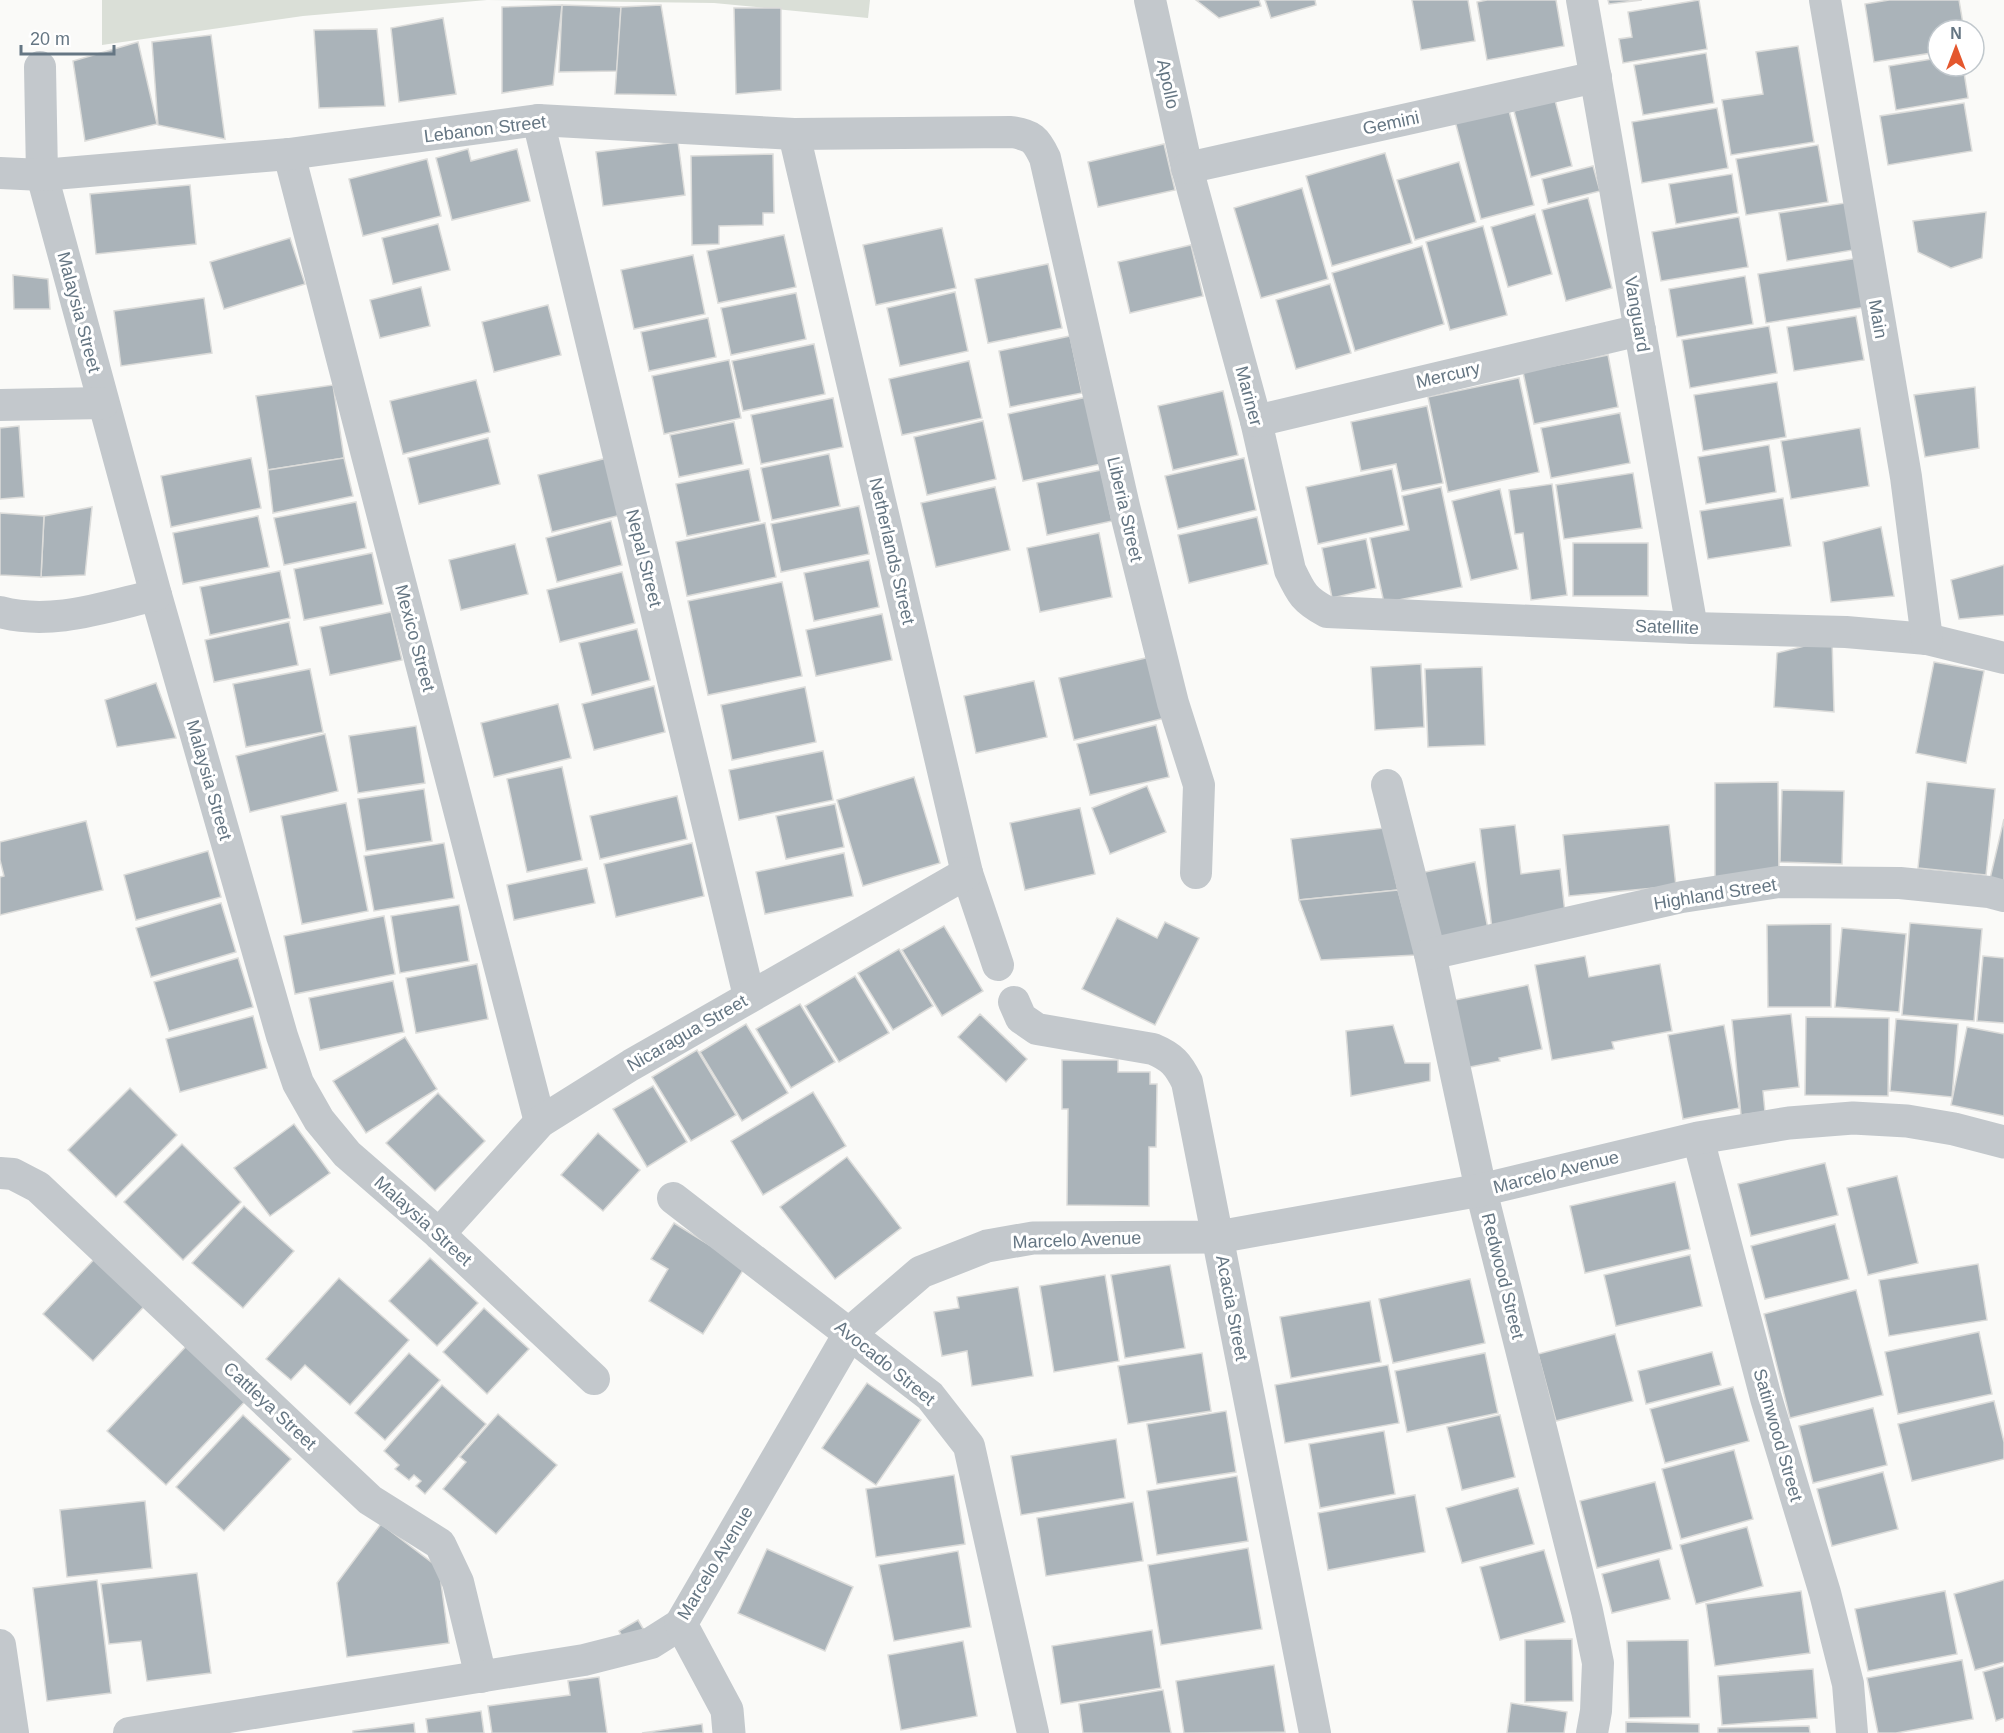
<svg xmlns="http://www.w3.org/2000/svg" width="2004" height="1733" font-family="Helvetica,sans-serif">
<rect width="100%" height="100%" fill="#fafaf8"/>
<polygon fill="#dadfd7" points="102,0 870,0 868,18 714,3 487,0 303,16 102,45"/>
<g fill="#aab3b9" stroke="#dcdcda" stroke-width="1.5">
<polygon points="1196,0 1259,0 1261,6 1219,18"/>
<polygon points="1265,0 1315,0 1316,5 1271,18"/>
<polygon points="1412,0 1468,0 1475,41 1421,50"/>
<polygon points="1487,0 1556,0 1564,46 1487,60 1477,2"/>
<polygon points="1608,0 1642,0 1609,4"/>
<polygon points="1699,0 1707,49 1623,63 1619,39 1632,37 1628,12"/>
<polygon points="1889,0 1959,0 1964,30 1938,30 1938,52 1874,62 1865,4"/>
<polygon points="562,5 621,7 617,71 559,72"/>
<polygon points="562,5 553,85 502,93 502,7"/>
<polygon points="661,5 676,95 615,94 621,7"/>
<polygon points="734,8 781,8 781,90 736,94"/>
<polygon points="443,18 456,94 399,102 391,28"/>
<polygon points="377,29 385,106 319,108 314,30"/>
<polygon points="211,35 225,139 158,125 152,42"/>
<polygon points="138,42 157,124 85,141 73,61"/>
<polygon points="1798,46 1814,142 1731,155 1722,100 1763,94 1756,52"/>
<polygon points="1706,53 1714,103 1643,115 1634,65"/>
<polygon points="1938,58 1938,66 1963,66 1968,98 1896,110 1889,66"/>
<polygon points="1555,100 1572,166 1531,177 1514,111"/>
<polygon points="1964,103 1972,151 1888,165 1880,116"/>
<polygon points="1508,107 1534,205 1481,219 1455,121"/>
<polygon points="1717,108 1728,168 1642,183 1632,122"/>
<polygon points="678,142 685,195 603,206 596,152"/>
<polygon points="1164,144 1175,190 1098,207 1088,162"/>
<polygon points="1818,145 1828,202 1746,215 1736,159"/>
<polygon points="468,149 471,161 517,149 530,201 452,220 436,158"/>
<polygon points="1385,153 1412,243 1332,266 1306,176"/>
<polygon points="773,154 774,213 763,213 763,225 719,226 719,244 692,245 691,156"/>
<polygon points="427,159 441,216 363,236 349,179"/>
<polygon points="1459,162 1476,222 1415,240 1397,180"/>
<polygon points="1593,166 1600,191 1548,204 1542,179"/>
<polygon points="1732,174 1738,213 1676,224 1669,184"/>
<polygon points="190,185 196,244 96,254 90,194"/>
<polygon points="1302,188 1328,279 1261,298 1234,208"/>
<polygon points="1588,198 1612,288 1566,301 1542,210"/>
<polygon points="1845,203 1853,250 1787,261 1779,213"/>
<polygon points="1986,212 1982,258 1951,268 1918,252 1913,221"/>
<polygon points="1535,214 1552,274 1508,287 1491,227"/>
<polygon points="1739,217 1748,267 1661,281 1652,232"/>
<polygon points="438,224 450,270 393,284 382,238"/>
<polygon points="1483,226 1507,315 1450,330 1426,242"/>
<polygon points="942,228 956,288 876,305 863,245"/>
<polygon points="784,235 796,287 718,303 707,251"/>
<polygon points="290,238 305,284 224,309 210,262"/>
<polygon points="1191,245 1203,296 1130,313 1118,262"/>
<polygon points="1422,246 1444,324 1355,351 1332,273"/>
<polygon points="693,255 705,314 634,329 621,270"/>
<polygon points="1858,258 1866,307 1766,323 1758,274"/>
<polygon points="1048,264 1062,328 988,343 975,279"/>
<polygon points="13,275 48,279 50,309 14,309"/>
<polygon points="1745,276 1753,324 1677,337 1669,289"/>
<polygon points="1330,284 1351,353 1296,369 1276,300"/>
<polygon points="421,287 430,326 380,338 370,300"/>
<polygon points="955,292 968,351 900,366 887,308"/>
<polygon points="796,293 806,339 731,355 721,308"/>
<polygon points="204,298 212,353 121,366 114,311"/>
<polygon points="548,305 561,355 494,372 482,322"/>
<polygon points="1856,316 1864,360 1794,371 1787,327"/>
<polygon points="708,318 716,357 649,371 641,332"/>
<polygon points="1769,326 1777,373 1690,388 1682,340"/>
<polygon points="1070,336 1082,393 1010,407 999,351"/>
<polygon points="814,344 825,394 743,411 732,361"/>
<polygon points="1608,355 1618,407 1534,424 1523,372"/>
<polygon points="729,360 741,418 664,434 652,376"/>
<polygon points="969,361 982,418 902,435 889,379"/>
<polygon points="1519,378 1539,472 1448,492 1428,397"/>
<polygon points="476,380 490,432 403,454 390,401"/>
<polygon points="1777,382 1786,437 1703,451 1694,395"/>
<polygon points="333,385 344,458 268,470 256,396"/>
<polygon points="1975,387 1979,448 1925,457 1914,395"/>
<polygon points="1223,391 1238,455 1173,470 1158,406"/>
<polygon points="1087,397 1101,464 1023,481 1008,414"/>
<polygon points="833,398 843,447 761,464 751,415"/>
<polygon points="1427,406 1443,483 1402,491 1396,464 1361,471 1351,422"/>
<polygon points="1620,413 1630,463 1551,478 1541,428"/>
<polygon points="983,421 996,479 927,495 914,437"/>
<polygon points="734,422 743,464 679,477 670,435"/>
<polygon points="19,426 24,497 0,499 0,428"/>
<polygon points="1860,428 1869,486 1791,499 1781,441"/>
<polygon points="488,438 500,484 419,504 408,458"/>
<polygon points="1769,445 1776,492 1706,504 1698,457"/>
<polygon points="829,454 840,506 772,520 761,468"/>
<polygon points="251,458 261,508 171,527 161,476"/>
<polygon points="344,458 353,496 273,513 268,470"/>
<polygon points="607,458 621,515 552,532 538,475"/>
<polygon points="1244,458 1256,510 1178,529 1165,476"/>
<polygon points="749,469 760,521 687,536 676,484"/>
<polygon points="1392,469 1404,525 1318,544 1306,487"/>
<polygon points="1101,470 1112,521 1047,535 1037,483"/>
<polygon points="1633,473 1642,528 1564,539 1556,485"/>
<polygon points="1552,484 1567,595 1531,600 1523,533 1515,534 1509,490"/>
<polygon points="995,487 1010,550 936,567 921,503"/>
<polygon points="1441,487 1462,587 1384,603 1370,538 1409,530 1402,496"/>
<polygon points="1500,489 1518,569 1471,580 1452,501"/>
<polygon points="1783,498 1791,546 1708,559 1700,511"/>
<polygon points="356,502 366,548 284,565 274,518"/>
<polygon points="859,506 869,554 781,572 771,524"/>
<polygon points="92,507 85,575 41,577 44,516"/>
<polygon points="0,513 44,516 41,577 0,575"/>
<polygon points="258,516 269,567 183,584 173,533"/>
<polygon points="1257,517 1268,564 1189,583 1178,535"/>
<polygon points="611,521 622,565 557,582 546,538"/>
<polygon points="765,523 776,577 687,596 676,542"/>
<polygon points="1881,527 1894,596 1831,602 1823,542"/>
<polygon points="1099,533 1112,597 1040,612 1027,548"/>
<polygon points="1366,539 1376,588 1332,598 1322,548"/>
<rect x="1573" y="543" width="75" height="53"/>
<polygon points="515,544 528,594 461,610 449,560"/>
<polygon points="372,553 383,604 304,620 294,569"/>
<polygon points="869,560 879,607 814,621 804,573"/>
<polygon points="2004,565 2004,615 1959,619 1951,580"/>
<polygon points="280,571 290,618 210,635 200,587"/>
<polygon points="622,572 635,623 560,642 547,590"/>
<polygon points="782,582 802,676 708,695 688,601"/>
<polygon points="391,612 402,660 330,675 320,627"/>
<polygon points="882,614 892,660 816,676 806,630"/>
<polygon points="289,622 298,665 214,682 205,640"/>
<polygon points="637,629 650,680 592,695 579,643"/>
<polygon points="1832,639 1834,712 1774,707 1777,653"/>
<polygon points="1150,657 1165,718 1074,740 1059,678"/>
<polygon points="1934,662 1984,671 1966,763 1916,753"/>
<polygon points="1421,664 1424,727 1375,730 1371,667"/>
<polygon points="1482,667 1485,745 1428,747 1425,669"/>
<polygon points="310,669 323,732 246,747 233,684"/>
<polygon points="1034,681 1047,737 976,753 964,696"/>
<polygon points="156,683 176,738 117,747 105,700"/>
<polygon points="654,686 665,732 594,750 582,704"/>
<polygon points="805,687 816,742 732,760 721,705"/>
<polygon points="558,704 571,758 494,777 481,723"/>
<polygon points="1156,725 1169,777 1090,795 1077,744"/>
<polygon points="416,726 425,783 358,793 349,736"/>
<polygon points="325,734 338,791 250,812 236,756"/>
<polygon points="823,751 833,800 739,820 729,770"/>
<polygon points="562,767 582,860 527,872 507,779"/>
<polygon points="914,777 940,863 863,886 837,800"/>
<polygon points="1778,782 1779,877 1715,877 1715,783"/>
<polygon points="1927,782 1995,789 1986,875 1918,868"/>
<polygon points="1147,786 1166,832 1110,854 1092,808"/>
<polygon points="424,789 432,841 366,851 358,799"/>
<polygon points="1782,790 1844,791 1842,864 1780,862"/>
<polygon points="677,796 687,839 600,859 590,816"/>
<polygon points="346,803 368,911 302,924 281,816"/>
<polygon points="835,804 844,847 786,859 776,816"/>
<polygon points="1080,808 1095,874 1025,890 1010,823"/>
<polygon points="2004,819 2004,887 1989,883"/>
<polygon points="86,821 103,890 0,915 0,877 4,876 0,860 0,842"/>
<polygon points="1515,825 1521,874 1560,869 1566,921 1492,929 1480,829"/>
<polygon points="1669,825 1676,886 1569,896 1563,835"/>
<polygon points="1384,828 1398,890 1299,900 1291,839"/>
<polygon points="444,843 454,898 374,911 364,856"/>
<polygon points="692,843 704,896 616,917 604,864"/>
<polygon points="208,851 221,897 136,920 124,875"/>
<polygon points="844,853 853,896 765,914 756,872"/>
<polygon points="1475,862 1489,934 1434,944 1420,873"/>
<polygon points="587,868 595,903 514,920 507,885"/>
<polygon points="1398,890 1416,955 1321,960 1299,900"/>
<polygon points="221,903 236,952 151,977 136,928"/>
<polygon points="459,905 469,961 400,973 391,916"/>
<polygon points="384,916 395,974 295,994 284,936"/>
<polygon points="1117,918 1157,938 1165,922 1199,938 1155,1025 1082,989"/>
<polygon points="1910,923 1982,929 1974,1021 1902,1015"/>
<polygon points="1831,924 1831,1007 1768,1007 1767,925"/>
<polygon points="944,926 983,991 942,1016 902,950"/>
<polygon points="1842,928 1906,934 1899,1012 1835,1007"/>
<polygon points="899,949 933,1006 893,1030 858,973"/>
<polygon points="1585,956 1589,977 1660,964 1672,1031 1612,1042 1614,1049 1552,1060 1535,965"/>
<polygon points="1983,956 2004,958 2004,1023 1977,1021"/>
<polygon points="238,958 253,1007 169,1031 154,982"/>
<polygon points="477,964 488,1019 416,1033 406,978"/>
<polygon points="855,976 889,1033 839,1062 805,1006"/>
<polygon points="393,981 404,1032 320,1050 309,998"/>
<polygon points="1528,985 1542,1049 1499,1058 1500,1061 1465,1068 1450,1001"/>
<polygon points="800,1004 835,1062 791,1088 756,1029"/>
<polygon points="980,1014 1027,1059 1006,1082 958,1037"/>
<polygon points="1791,1014 1799,1087 1763,1091 1765,1112 1741,1115 1732,1020"/>
<polygon points="253,1016 267,1068 180,1092 166,1039"/>
<polygon points="1806,1017 1889,1018 1888,1096 1805,1095"/>
<polygon points="1896,1019 1958,1024 1952,1097 1890,1091"/>
<polygon points="746,1024 788,1093 742,1121 700,1052"/>
<polygon points="1393,1025 1405,1063 1430,1063 1430,1081 1351,1096 1346,1031"/>
<polygon points="1724,1025 1739,1108 1683,1119 1668,1035"/>
<polygon points="1967,1027 2004,1034 2004,1116 1951,1105"/>
<polygon points="405,1037 437,1089 366,1133 333,1081"/>
<polygon points="697,1050 736,1115 691,1141 652,1077"/>
<polygon points="1062,1060 1118,1060 1118,1072 1150,1072 1150,1084 1157,1084 1156,1147 1149,1147 1149,1206 1067,1205 1068,1109 1062,1109"/>
<polygon points="653,1086 687,1142 647,1167 613,1109"/>
<polygon points="130,1088 177,1135 116,1197 68,1150"/>
<polygon points="813,1092 846,1146 763,1195 731,1141"/>
<polygon points="438,1093 485,1141 435,1191 386,1143"/>
<polygon points="294,1124 330,1173 270,1216 234,1168"/>
<polygon points="598,1133 640,1170 603,1211 561,1175"/>
<polygon points="182,1144 241,1202 183,1260 124,1202"/>
<polygon points="847,1157 901,1228 835,1279 780,1207"/>
<polygon points="1825,1163 1838,1215 1751,1236 1738,1184"/>
<polygon points="1897,1176 1918,1263 1868,1275 1847,1188"/>
<polygon points="1675,1182 1690,1249 1585,1273 1570,1206"/>
<polygon points="244,1206 294,1251 243,1308 192,1263"/>
<polygon points="674,1223 745,1267 703,1334 649,1301 668,1269 651,1259"/>
<polygon points="1835,1224 1849,1279 1765,1299 1751,1246"/>
<polygon points="100,1253 151,1299 93,1361 43,1314"/>
<polygon points="1690,1255 1702,1306 1616,1326 1604,1275"/>
<polygon points="430,1258 478,1303 437,1346 389,1301"/>
<polygon points="1978,1264 1987,1320 1889,1336 1879,1280"/>
<polygon points="1170,1265 1185,1348 1125,1358 1111,1275"/>
<polygon points="1105,1275 1119,1361 1054,1372 1040,1286"/>
<polygon points="339,1278 409,1340 350,1405 305,1365 291,1380 266,1359"/>
<polygon points="1470,1279 1485,1343 1393,1363 1379,1299"/>
<polygon points="1018,1287 1033,1376 972,1386 967,1351 942,1356 934,1312 959,1308 957,1297"/>
<polygon points="1856,1290 1883,1395 1790,1418 1764,1314"/>
<polygon points="1370,1301 1381,1362 1291,1378 1280,1317"/>
<polygon points="484,1308 529,1349 487,1394 443,1352"/>
<polygon points="1979,1332 1992,1394 1898,1414 1885,1352"/>
<polygon points="1615,1334 1633,1401 1556,1421 1538,1354"/>
<polygon points="192,1340 251,1395 166,1485 107,1431"/>
<polygon points="1712,1352 1721,1385 1646,1404 1638,1371"/>
<polygon points="409,1353 440,1380 385,1440 355,1413"/>
<polygon points="1202,1353 1211,1411 1128,1424 1118,1366"/>
<polygon points="1485,1353 1498,1413 1407,1432 1395,1371"/>
<polygon points="1388,1365 1399,1423 1285,1443 1275,1385"/>
<polygon points="867,1383 921,1420 876,1485 822,1448"/>
<polygon points="442,1385 486,1424 425,1494 416,1486 421,1481 414,1475 409,1480 395,1469 399,1465 384,1451"/>
<polygon points="1733,1387 1749,1441 1665,1463 1650,1409"/>
<polygon points="1994,1401 2004,1442 2004,1459 1912,1481 1898,1424"/>
<polygon points="1873,1408 1887,1465 1813,1483 1799,1426"/>
<polygon points="1226,1411 1236,1472 1157,1484 1147,1424"/>
<polygon points="498,1414 557,1465 496,1534 443,1489 466,1462 460,1457"/>
<polygon points="243,1415 291,1459 224,1531 176,1487"/>
<polygon points="1500,1415 1515,1477 1462,1490 1447,1427"/>
<polygon points="1384,1431 1395,1494 1320,1508 1309,1444"/>
<polygon points="1116,1439 1125,1498 1021,1515 1011,1456"/>
<polygon points="1734,1450 1753,1519 1681,1539 1662,1469"/>
<polygon points="1883,1472 1898,1529 1832,1546 1817,1489"/>
<polygon points="954,1475 965,1544 876,1557 866,1489"/>
<polygon points="1237,1476 1248,1541 1157,1555 1147,1491"/>
<polygon points="1655,1482 1672,1549 1597,1568 1580,1501"/>
<polygon points="1518,1488 1534,1544 1462,1563 1446,1508"/>
<polygon points="1415,1495 1425,1552 1328,1570 1318,1513"/>
<polygon points="145,1501 152,1568 67,1577 60,1510"/>
<polygon points="1133,1502 1143,1561 1046,1576 1037,1518"/>
<polygon points="381,1524 439,1568 449,1643 347,1657 337,1583"/>
<polygon points="1747,1527 1763,1586 1696,1604 1680,1545"/>
<polygon points="1248,1548 1262,1629 1161,1645 1148,1565"/>
<polygon points="767,1549 853,1587 825,1651 738,1613"/>
<polygon points="1544,1550 1565,1622 1500,1640 1480,1567"/>
<polygon points="958,1551 971,1627 894,1641 879,1565"/>
<polygon points="1659,1559 1670,1599 1612,1613 1602,1574"/>
<polygon points="197,1573 211,1673 147,1681 141,1641 109,1644 101,1584"/>
<polygon points="97,1580 111,1693 47,1701 33,1588"/>
<polygon points="2004,1580 2004,1662 1975,1670 1954,1594"/>
<polygon points="1801,1591 1810,1653 1715,1666 1706,1604"/>
<polygon points="1945,1591 1957,1654 1868,1671 1855,1609"/>
<polygon points="638,1620 645,1632 626,1643 619,1631"/>
<polygon points="1152,1630 1161,1688 1061,1704 1052,1646"/>
<polygon points="1572,1639 1573,1701 1525,1702 1525,1640"/>
<polygon points="1688,1640 1690,1717 1629,1718 1627,1641"/>
<polygon points="963,1641 977,1716 901,1730 888,1655"/>
<polygon points="1962,1660 1973,1719 1896,1733 1878,1733 1867,1678"/>
<polygon points="1274,1665 1285,1732 1184,1733 1176,1681"/>
<polygon points="2004,1666 2004,1718 1996,1721 1983,1672"/>
<polygon points="1813,1669 1817,1718 1722,1725 1718,1676"/>
<polygon points="599,1677 607,1733 492,1733 488,1706 570,1695 568,1681"/>
<polygon points="1163,1690 1171,1733 1083,1733 1079,1704"/>
<polygon points="1511,1703 1567,1712 1564,1733 1507,1733"/>
<polygon points="481,1711 484,1733 428,1733 426,1719"/>
<polygon points="1626,1722 1699,1724 1699,1733 1626,1733"/>
<polygon points="414,1723 415,1733 353,1733 353,1731"/>
<polygon points="702,1724 703,1733 642,1733"/>
<polygon points="1809,1726 1810,1733 1718,1733 1718,1728"/>
</g>
<g fill="none" stroke-linecap="round" stroke-linejoin="round">
<g stroke="#c3c8cc" stroke-width="32">
<path d="M1150,0L1187,168L1256,421L1290,570C1301,593 1304,600 1327,612L1692,628L1846,632L1927,639L2004,658"/>
<polyline points="1582,0 1692,628"/>
<polyline points="1825,0 1906,477 1927,639"/>
<polyline points="40,67 42,175 156,595 282,1036 298,1083 319,1120 347,1154 439,1234 594,1379"/>
<polyline points="538,120 749,996"/>
<polyline points="794,134 967,873 998,965"/>
<polyline points="289,154 540,1122"/>
<polyline points="1187,168 1596,77"/>
<path d="M0,173L42,175L289,154L538,120L794,134L1011,132C1032,135 1036,139 1045,158L1124,506L1173,703L1199,785L1196,873"/>
<polyline points="0,405 103,403"/>
<polyline points="1256,421 1640,330"/>
<path d="M0,612C52,626 104,607 156,595"/>
<polyline points="1387,785 1430,954 1481,1190 1587,1611 1598,1663 1596,1711 1592,1733"/>
<polyline points="1430,954 1682,897 1778,882 1900,883 1989,892 2004,896"/>
<path d="M1014,1002L1021,1018L1037,1029L1153,1049C1172,1057 1178,1064 1187,1082L1315,1733"/>
<polyline points="1698,1138 1766,1398 1825,1593 1848,1684 1852,1733"/>
<polyline points="0,1173 13,1174 38,1187 370,1500 440,1544 458,1582 481,1677"/>
<polyline points="673,1198 930,1396 969,1446 1033,1733"/>
<polyline points="439,1234 540,1122 631,1065 967,873"/>
<polyline points="0,1645 13,1733"/>
<polyline points="129,1733 584,1660 651,1643 681,1624"/>
</g>
<polyline stroke="#c3c8cc" stroke-width="33" points="729,1733 727,1710 681,1624 850,1333 921,1272 987,1246 1033,1238 1218,1237 1481,1190 1698,1138 1789,1123 1853,1118 1907,1121 1954,1129 2004,1142"/>
</g>
<g text-anchor="middle" stroke-width="6" stroke-linejoin="round" paint-order="stroke">
<g font-size="18" fill="#657683" stroke="#fff">
<text transform="translate(1168 84) rotate(78)" y="6">Apollo</text>
<text transform="translate(1391 123) rotate(-12)" y="6">Gemini</text>
<text transform="translate(485 129) rotate(-7)" y="6">Lebanon Street</text>
<text transform="translate(79 312) rotate(75)" y="6">Malaysia Street</text>
<text transform="translate(1637 314) rotate(80)" y="6">Vanguard</text>
<text transform="translate(1878 319) rotate(80)" y="6">Main</text>
<text transform="translate(1448 375) rotate(-13)" y="6">Mercury</text>
<text transform="translate(1249 396) rotate(75)" y="6">Mariner</text>
<text transform="translate(1125 509) rotate(77)" y="6">Liberia Street</text>
<text transform="translate(892 551) rotate(77)" y="6">Netherlands Street</text>
<text transform="translate(644 558) rotate(76)" y="6">Nepal Street</text>
<text transform="translate(1667 627) rotate(2)" y="6">Satellite</text>
<text transform="translate(415 638) rotate(75)" y="6">Mexico Street</text>
<text transform="translate(209 780) rotate(74)" y="6">Malaysia Street</text>
<text transform="translate(1715 894) rotate(-9)" y="6">Highland Street</text>
<text transform="translate(687 1033) rotate(-30)" y="6">Nicaragua Street</text>
<text transform="translate(1556 1172) rotate(-14)" y="6">Marcelo Avenue</text>
<text transform="translate(423 1221) rotate(42)" y="6">Malaysia Street</text>
<text transform="translate(1077 1240) rotate(-2)" y="6">Marcelo Avenue</text>
<text transform="translate(1503 1276) rotate(76)" y="6">Redwood Street</text>
<text transform="translate(1232 1308) rotate(79)" y="6">Acacia Street</text>
<text transform="translate(885 1363) rotate(39)" y="6">Avocado Street</text>
<text transform="translate(270 1406) rotate(43)" y="6">Cattleya Street</text>
<text transform="translate(1778 1435) rotate(74)" y="6">Satinwood Street</text>
<text transform="translate(715 1563) rotate(-59)" y="6">Marcelo Avenue</text>
</g>
</g>
<g transform="translate(1956 48)"><circle r="28" fill="#ffffff" stroke="#c1c8cd" stroke-width="1.5"/>
<path d="M0-4.5L10 22L0 15L-10 22Z" fill="#e4572e"/>
<text y="-9" font-size="16" font-weight="bold" text-anchor="middle" fill="#657683">N</text>
</g>
<path d="M21 45v9h93v-9" fill="none" stroke="#657683" stroke-width="3"/>
<text x="30" y="45" font-size="18" fill="#657683" stroke="#ffffff" stroke-width="4.5" paint-order="stroke">20 m</text>
</svg>
